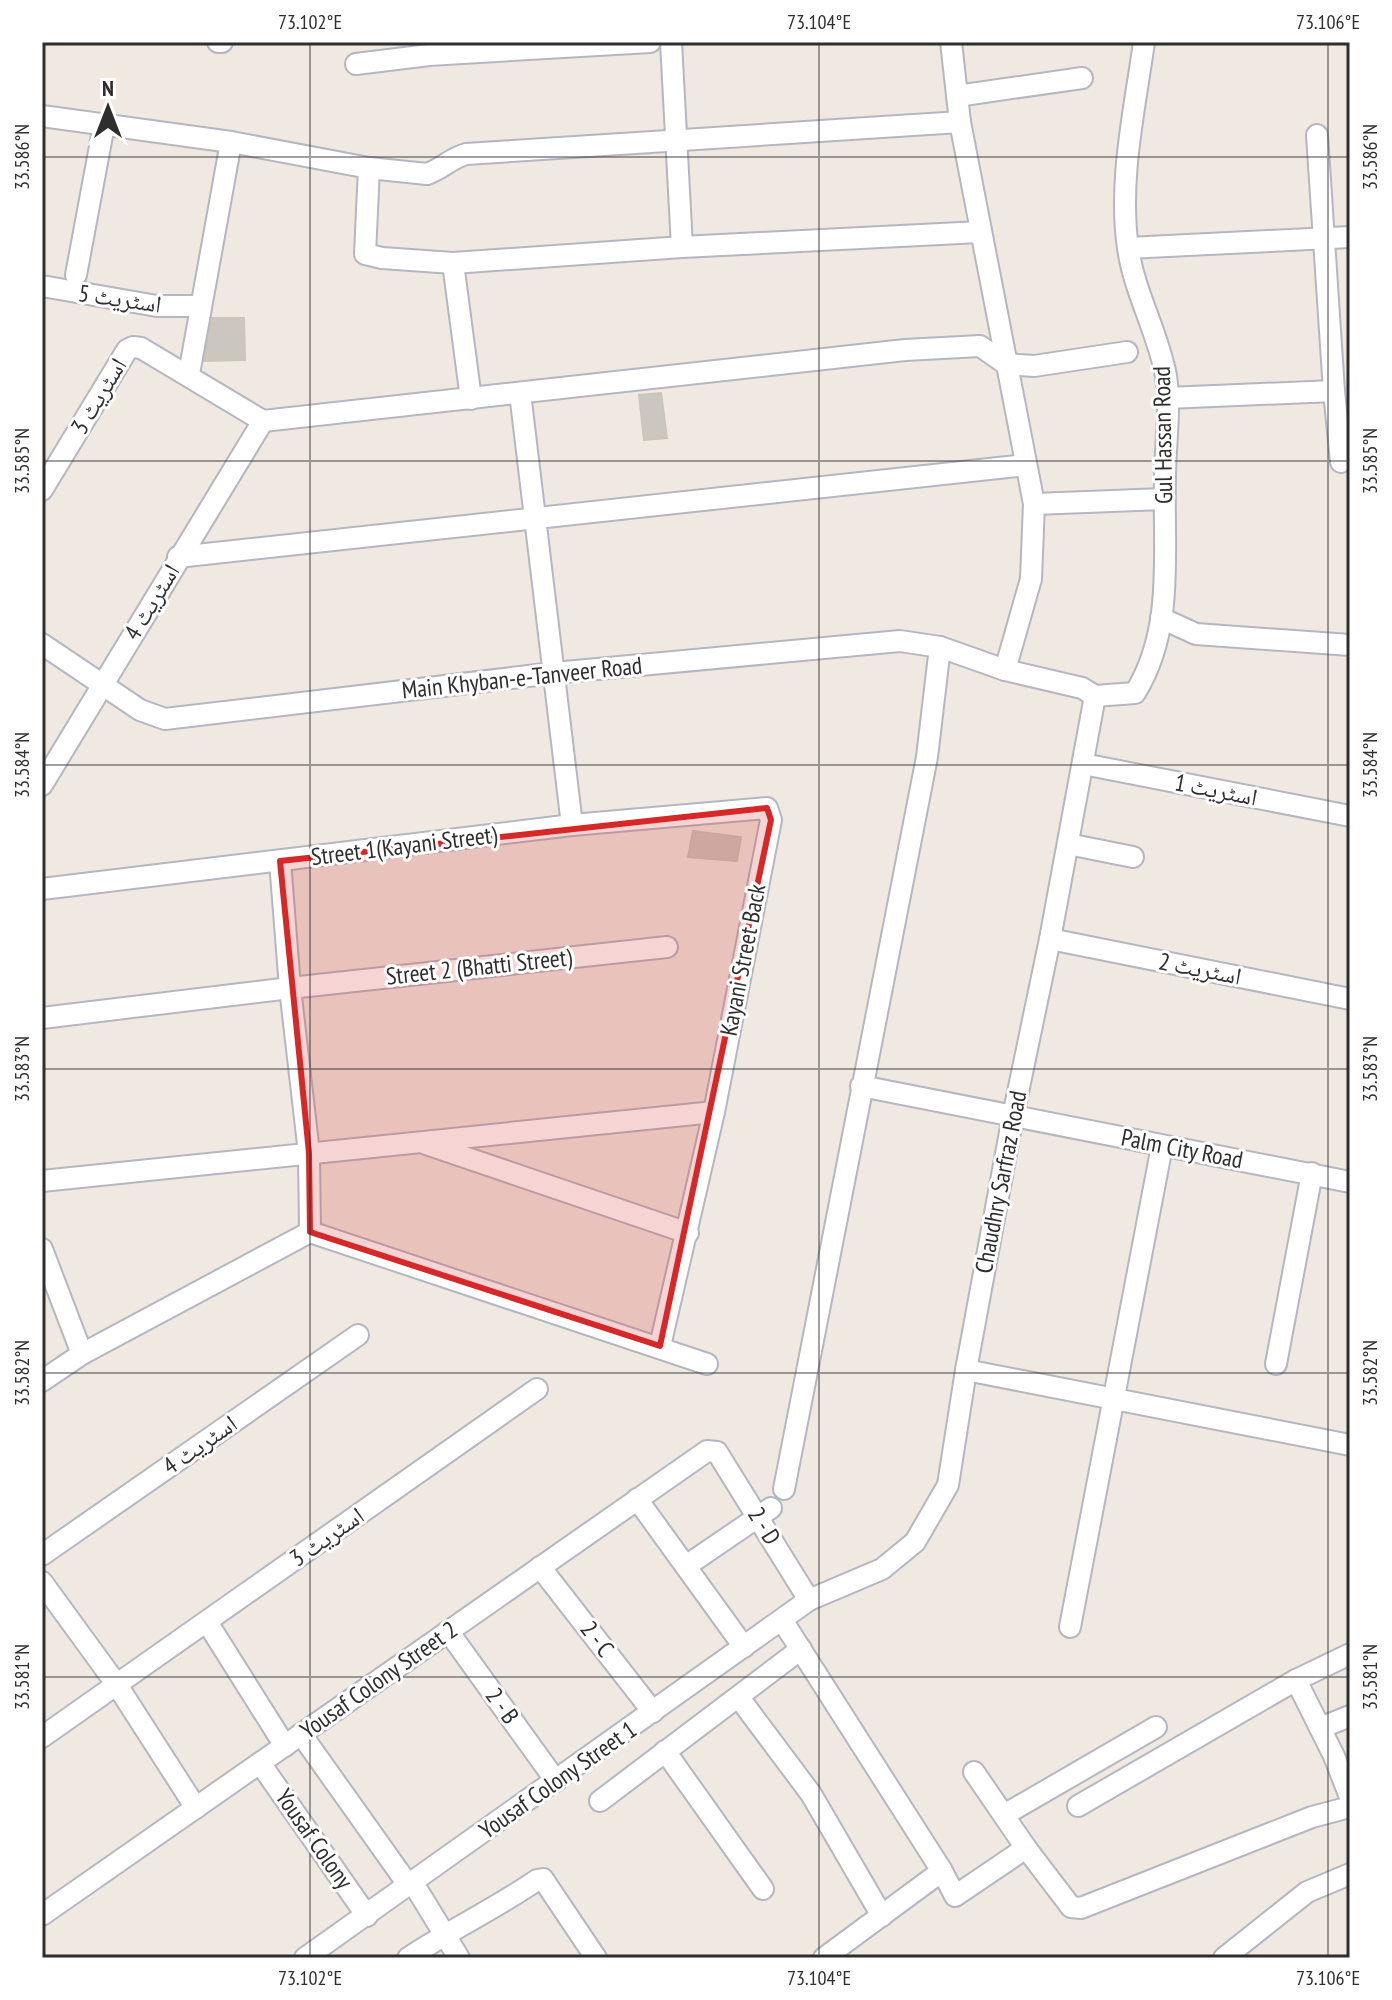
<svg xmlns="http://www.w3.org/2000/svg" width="1392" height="2000" font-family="'PT Sans Narrow','Noto Naskh Arabic',sans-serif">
<rect width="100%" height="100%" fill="#efe9e1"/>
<g fill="#cbc7bf" stroke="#cbc5ba" stroke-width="2">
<polygon points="212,318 244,318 245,360 204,361"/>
<polygon points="661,393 667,438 644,440 639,395"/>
<polygon points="693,831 741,837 737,861 688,857"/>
</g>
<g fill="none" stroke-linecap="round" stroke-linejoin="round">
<defs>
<g id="street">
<polyline points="218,42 222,42"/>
<polyline points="671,42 682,247"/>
<polyline points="951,42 960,122 1034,504 1031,579 1005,670"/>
<polyline points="356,64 429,55 650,42"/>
<polyline points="957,96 1082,78"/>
<path d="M42,116L231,142L369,168L427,174C442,169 451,158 466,154L960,122"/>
<polyline points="1317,135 1334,391"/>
<polyline points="369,168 365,254 382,258 453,263 682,247 980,232"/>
<polyline points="1128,248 1350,237"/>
<polyline points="453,263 471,399"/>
<polyline points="76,275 104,125"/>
<polyline points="42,286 157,306 199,306"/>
<polyline points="189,374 231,142"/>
<polyline points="520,393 572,825"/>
<polyline points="1167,398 1334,391 1341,462"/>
<polyline points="42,490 127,350 133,347 141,348 263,421 905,350 980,346 1006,364 1034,366 1127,352"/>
<polyline points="1034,504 1164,499"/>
<polyline points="178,557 1026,465"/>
<polyline points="1161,618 1196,634 1350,645"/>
<polyline points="42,644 140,710 165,719 554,673 900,641 940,647 1005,670 1082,688 1095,696"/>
<path d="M1095,696L1135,693C1175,629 1163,551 1165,479C1165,446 1171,409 1166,376C1158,332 1134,292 1128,248C1118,181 1135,108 1144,42"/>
<polyline points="1083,764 1350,816"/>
<polyline points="42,785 263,421"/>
<polyline points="1068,844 1133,857"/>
<polyline points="280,861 290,988 309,1153 310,1232"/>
<polyline points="42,889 572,825 767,808 771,820 714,1112"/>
<polyline points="1050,939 1350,999"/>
<polyline points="42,1018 290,988 667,947"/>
<polyline points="861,1086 1350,1182"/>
<polyline points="426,1144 688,1233"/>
<polyline points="42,1181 714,1112 660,1346"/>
<polyline points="42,1249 82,1354"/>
<polyline points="1276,1364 1312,1173"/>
<polyline points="966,1370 1350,1445"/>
<polyline points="42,1381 82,1354 310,1232 707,1364"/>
<polyline points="784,1489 927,757 940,647"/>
<polyline points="637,1499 744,1647"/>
<polyline points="42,1555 358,1335"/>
<polyline points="686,1566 771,1508"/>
<polyline points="540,1567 653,1712"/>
<polyline points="42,1582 117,1685 196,1808"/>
<polyline points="782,1620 942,1871 955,1896 1026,1848"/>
<polyline points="207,1622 285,1746"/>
<polyline points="1070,1627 1162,1146"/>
<polyline points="448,1631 556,1781"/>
<polyline points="1296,1680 1334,1756 1350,1797"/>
<polyline points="740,1699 811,1794 882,1916"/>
<polyline points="1320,1728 1350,1716"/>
<polyline points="301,1734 409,1886"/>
<polyline points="42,1737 537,1389"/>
<polyline points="665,1751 763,1889"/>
<polyline points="260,1763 367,1916"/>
<polyline points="974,1772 1026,1848 1071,1907 1081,1908 1312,1817 1350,1807"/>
<polyline points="600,1801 801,1649"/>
<polyline points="1078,1806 1296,1680 1350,1654"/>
<polyline points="1004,1815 1156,1727"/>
<polyline points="413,1883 459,1958"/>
<polyline points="42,1915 707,1451 717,1452 809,1600"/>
<polyline points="305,1958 809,1600 882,1569 915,1542 948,1485 966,1370 1013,1116 1050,939 1095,696"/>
<path d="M408,1958C450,1930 495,1909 537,1880L543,1879L596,1958"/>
<polyline points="824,1958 942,1871"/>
<polyline points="1224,1958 1307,1892 1350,1874"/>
</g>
</defs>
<use href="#street" stroke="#b4b7c1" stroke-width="24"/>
<use href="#street" stroke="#fff" stroke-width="20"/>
</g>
<path fill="#d62828" fill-opacity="0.2" stroke="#d62828" stroke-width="6" stroke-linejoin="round" d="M767,808L771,820L660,1346L310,1232L309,1153L280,861Z"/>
<path fill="none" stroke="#2e2e2e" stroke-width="2" stroke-opacity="0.45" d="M310,42V1958M819,42V1958M1328,42V1958M42,157H1350M42,461H1350M42,765H1350M42,1069H1350M42,1373H1350M42,1677H1350"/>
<g text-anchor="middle" stroke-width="6" stroke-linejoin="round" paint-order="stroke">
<g font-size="24" fill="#2e2e2e" stroke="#fff">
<text transform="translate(120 299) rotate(8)" y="8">اسٹریٹ 5</text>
<text transform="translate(99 396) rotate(-59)" y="8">اسٹریٹ 3</text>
<text transform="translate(1163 435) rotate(-91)" y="8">Gul Hassan Road</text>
<text transform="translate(152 602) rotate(-59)" y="8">اسٹریٹ 4</text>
<text transform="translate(522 678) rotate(-6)" y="8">Main Khyban-e-Tanveer Road</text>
<text transform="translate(1216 790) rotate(11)" y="8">اسٹریٹ 1</text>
<text transform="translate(404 846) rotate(-7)" y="8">Street 1(Kayani Street)</text>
<text transform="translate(743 960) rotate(-79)" y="8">Kayani Street Back</text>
<text transform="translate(479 967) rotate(-6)" y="8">Street 2 (Bhatti Street)</text>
<text transform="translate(1200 969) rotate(11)" y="8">اسٹریٹ 2</text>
<text transform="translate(1182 1149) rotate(11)" y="8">Palm City Road</text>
<text transform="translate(1001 1182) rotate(-79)" y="8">Chaudhry Sarfraz Road</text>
<text transform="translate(200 1445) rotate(-35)" y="8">اسٹریٹ 4</text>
<text transform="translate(764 1526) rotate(58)" y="8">2 - D</text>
<text transform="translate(327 1537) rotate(-35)" y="8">اسٹریٹ 3</text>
<text transform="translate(597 1639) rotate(52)" y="8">2 - C</text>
<text transform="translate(379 1680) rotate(-35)" y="8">Yousaf Colony Street 2</text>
<text transform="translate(502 1706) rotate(54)" y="8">2 - B</text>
<text transform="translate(558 1780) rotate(-35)" y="8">Yousaf Colony Street 1</text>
<text transform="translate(314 1839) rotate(55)" y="8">Yousaf Colony</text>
</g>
</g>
<rect width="1392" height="2000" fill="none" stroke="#ffffff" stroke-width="88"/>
<g transform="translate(108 108)" stroke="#ffffff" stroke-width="6" paint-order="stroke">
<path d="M0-6L14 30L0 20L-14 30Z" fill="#2e2e2e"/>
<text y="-12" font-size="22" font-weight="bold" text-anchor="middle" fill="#2e2e2e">N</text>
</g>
<rect x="44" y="44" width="1304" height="1912" fill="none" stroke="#2e2e2e" stroke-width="3"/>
<g font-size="20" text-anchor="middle" fill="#2e2e2e">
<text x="310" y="29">73.102°E</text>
<text x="819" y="29">73.104°E</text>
<text x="1328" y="29">73.106°E</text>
<text transform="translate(22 157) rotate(-90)" y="7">33.586°N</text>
<text transform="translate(1370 157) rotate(-90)" y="7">33.586°N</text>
<text transform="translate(22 461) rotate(-90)" y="7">33.585°N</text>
<text transform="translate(1370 461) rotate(-90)" y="7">33.585°N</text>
<text transform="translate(22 765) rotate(-90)" y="7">33.584°N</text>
<text transform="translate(1370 765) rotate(-90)" y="7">33.584°N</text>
<text transform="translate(22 1069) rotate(-90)" y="7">33.583°N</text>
<text transform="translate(1370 1069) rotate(-90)" y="7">33.583°N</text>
<text transform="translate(22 1373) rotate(-90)" y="7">33.582°N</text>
<text transform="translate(1370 1373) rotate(-90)" y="7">33.582°N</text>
<text transform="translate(22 1677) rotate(-90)" y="7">33.581°N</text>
<text transform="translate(1370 1677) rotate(-90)" y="7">33.581°N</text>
<text x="310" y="1985">73.102°E</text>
<text x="819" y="1985">73.104°E</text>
<text x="1328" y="1985">73.106°E</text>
</g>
</svg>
